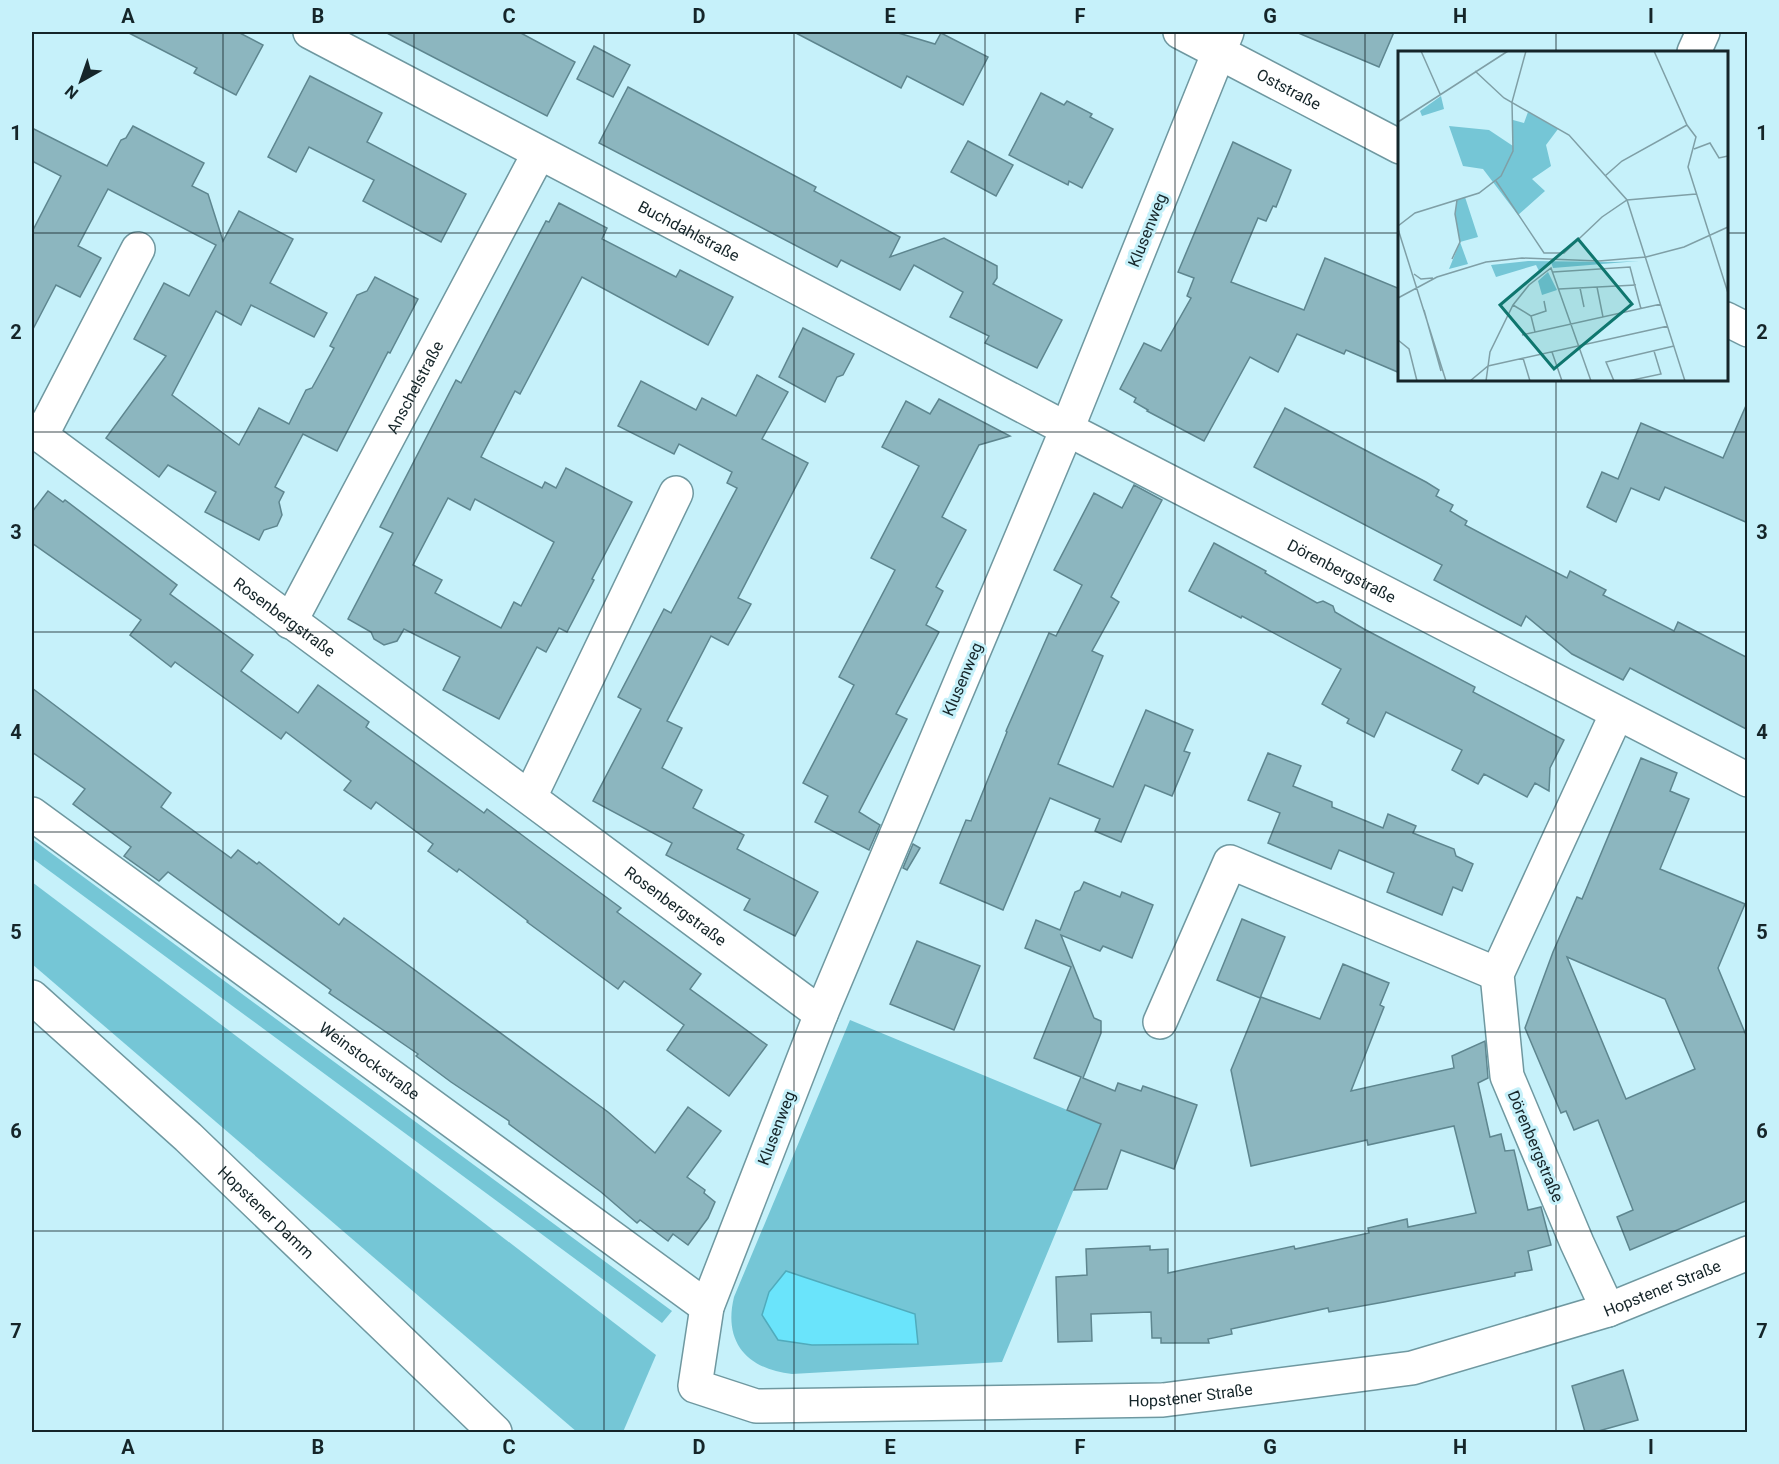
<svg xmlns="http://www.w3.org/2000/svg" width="1779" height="1464" font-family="Roboto,sans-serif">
<rect width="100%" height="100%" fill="#c6f1fa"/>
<g fill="#75c6d6" fill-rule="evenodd">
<polygon points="32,839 672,1311 662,1323 32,858"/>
<polygon points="32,882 475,1216 656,1355 623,1432 577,1432 32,964"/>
<path d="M850,1020L1101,1124L1002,1362L792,1374C747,1369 723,1342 734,1297ZM763,1315L918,1343L812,1345L778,1340Z"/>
</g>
<polygon fill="#6ae4fb" stroke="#50abbc" stroke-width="1.5" points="786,1271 915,1314 918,1344 812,1345 778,1340 762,1315 769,1292"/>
<g fill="#8cb6bf" stroke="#5e868f" stroke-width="1.5" fill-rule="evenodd">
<polygon points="127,32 238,32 263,45 236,95 194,73 197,68"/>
<polygon points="385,32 519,32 575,62 547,116"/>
<polygon points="794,32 895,32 935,44 941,33 988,57 963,105 907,76 901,88"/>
<polygon points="1296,32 1394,32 1379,67"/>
<polygon points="594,46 630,65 613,97 577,79"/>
<polygon points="310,76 382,113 367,142 466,194 441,242 363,201 374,180 309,147 296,172 268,157"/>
<polygon points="628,87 816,187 814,191 900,237 890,257 944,238 997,266 997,278 993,284 1062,320 1037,368 985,343 989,336 950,317 963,292 914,265 900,290 841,260 837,267 599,143"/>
<polygon points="1041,93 1064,105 1067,101 1092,114 1090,117 1113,129 1082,188 1069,181 1068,185 1009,155"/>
<polygon points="133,126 204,163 192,186 208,194 223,241 239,211 293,239 270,283 327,313 314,337 251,305 241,325 216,311 172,395 239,445 259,408 289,424 306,390 312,388 334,348 330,346 357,295 367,291 375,277 418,299 390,353 388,352 337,451 303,434 275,487 284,492 279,502 282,515 277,526 264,530 259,540 205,512 216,492 168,465 159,477 106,438 166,356 134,339 164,283 189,296 216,245 108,189 78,246 101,258 80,297 56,285 32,331 32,232 61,176 32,161 32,128 107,166 121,140 126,138"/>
<polygon points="968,141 1013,165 996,196 951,172"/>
<polygon points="1233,142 1291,170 1276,207 1273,206 1266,221 1258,218 1231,282 1304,310 1325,258 1400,289 1400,373 1346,350 1344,354 1297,334 1278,372 1250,357 1204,441 1147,411 1148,410 1134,402 1136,398 1120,389 1144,343 1161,351 1191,298 1187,296 1194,278 1178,272"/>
<path d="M559,203L607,228L602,239L676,277L680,270L733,297L708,345L582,277L520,394L515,391L481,457L542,488L545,482L556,488L566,468L632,502L592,579L594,580L567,632L559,628L546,652L537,647L499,719L443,690L460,657L404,629L397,641L384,645L374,639L371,632L348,619L393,533L380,527L456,380L461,383L546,221L549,222ZM448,498L470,510L475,499L554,542L521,606L514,602L501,628L435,593L442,580L413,565Z"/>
<polygon points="803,328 854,354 843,375 837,377 825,402 779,377"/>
<polygon points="757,375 788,392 762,439 808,463 738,598 751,604 728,645 711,636 667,721 682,728 662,768 702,790 693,808 744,835 737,849 818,892 795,936 744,910 750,899 666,855 672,843 593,801 641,709 618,697 664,609 671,613 737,488 727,483 732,472 679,444 674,454 618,426 641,381 696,410 702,398 736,416"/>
<polygon points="939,399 1010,436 979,445 942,517 966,530 936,587 943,591 926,625 939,632 896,714 907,719 859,812 880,825 869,850 815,822 828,796 803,783 854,685 839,677 895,570 871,558 919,466 882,447 906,401 930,414"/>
<polygon points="1748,401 1748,523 1665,487 1659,500 1631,488 1616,522 1587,507 1602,472 1618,479 1641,423 1723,458"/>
<polygon points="1285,408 1426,482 1439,490 1436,496 1453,505 1450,511 1467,521 1465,525 1499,543 1567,578 1570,571 1606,590 1603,595 1674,631 1678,622 1748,658 1748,730 1630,668 1623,680 1572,654 1526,616 1521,626 1434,580 1442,565 1254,467"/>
<polygon points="1134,485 1162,500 1111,597 1119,602 1092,651 1103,656 1058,764 1113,787 1146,710 1193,730 1184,751 1190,753 1172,796 1145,785 1121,842 1095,831 1100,819 1050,798 1003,910 940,883 966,820 971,821 1007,732 1006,731 1049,633 1056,636 1082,585 1054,570 1094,493 1122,508"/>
<polygon points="48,491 63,502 65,500 177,585 170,594 253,655 241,671 298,713 318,685 369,722 366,727 484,813 487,809 538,847 621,908 617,912 701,974 690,989 767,1045 729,1096 667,1050 684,1025 624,981 618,989 527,922 528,921 459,869 457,872 428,851 433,844 376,802 371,809 344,790 351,781 286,732 281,739 175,662 171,667 130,635 141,620 32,543 32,512"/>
<polygon points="1214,543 1266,571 1265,573 1317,603 1323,601 1333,606 1335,612 1364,629 1475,687 1473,692 1564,740 1550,768 1549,791 1535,783 1527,797 1484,774 1478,784 1452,770 1462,750 1386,712 1374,737 1347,723 1349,719 1322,704 1341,669 1242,616 1241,618 1189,591"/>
<polygon points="32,688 171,793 161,807 231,858 238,850 257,864 259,862 339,925 344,918 608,1112 655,1153 688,1107 721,1131 687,1177 705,1190 704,1193 715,1202 708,1218 688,1245 673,1234 668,1241 640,1220 637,1223 601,1192 509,1124 509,1121 451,1082 416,1056 418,1054 329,993 331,990 168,872 159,881 124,856 131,847 73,804 85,789 32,752"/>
<polygon points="1268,753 1301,766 1293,786 1332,802 1332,807 1383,828 1388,814 1416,826 1413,833 1454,849 1456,856 1473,864 1462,891 1453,887 1442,915 1387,892 1394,873 1339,850 1331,869 1268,843 1280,813 1248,800"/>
<path d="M1641,758L1677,773L1670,791L1689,799L1660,869L1745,904L1718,968L1748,1040V1200L1630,1250L1617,1217L1633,1210L1598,1120L1574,1130L1566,1111L1561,1113L1525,1028L1553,952L1577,897L1582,899ZM1567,957L1665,999L1695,1069L1626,1099Z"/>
<polygon points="913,844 920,848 907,870 903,868"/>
<polygon points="1084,882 1120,897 1122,892 1153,905 1132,958 1103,946 1100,951 1061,935 1094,1018 1101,1021 1101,1033 1083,1078 1115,1091 1118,1083 1141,1091 1143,1086 1197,1105 1174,1169 1121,1150 1107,1189 1074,1190 1101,1124 1067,1110 1081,1077 1034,1058 1071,967 1025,948 1036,920 1060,930 1075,892 1080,890"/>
<polygon points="1242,919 1285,937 1260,998 1217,980"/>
<polygon points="917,941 980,966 954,1030 890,1004"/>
<polygon points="1343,964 1389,983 1380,1005 1384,1007 1351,1091 1454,1068 1452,1056 1485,1041 1488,1078 1478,1083 1490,1137 1501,1134 1505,1151 1514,1150 1528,1210 1541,1207 1551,1245 1528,1251 1532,1270 1515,1273 1515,1276 1384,1302 1329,1312 1328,1308 1231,1329 1232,1334 1208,1339 1209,1343 1161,1343 1161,1338 1152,1338 1151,1312 1091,1314 1092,1341 1058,1342 1056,1277 1087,1275 1086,1249 1150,1246 1150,1250 1168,1249 1168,1273 1294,1246 1295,1249 1369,1233 1368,1228 1407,1219 1408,1227 1476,1213 1454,1126 1368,1145 1367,1140 1251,1166 1231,1070 1261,997 1320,1019"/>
<polygon points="1623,1370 1638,1420 1595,1432 1585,1432 1572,1386"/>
</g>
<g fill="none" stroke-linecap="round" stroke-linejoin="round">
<defs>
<g id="street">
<path id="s1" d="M310,32L1067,429L1748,780"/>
<path id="s2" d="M1180,32L1400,147"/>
<path id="s3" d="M1227,32L1067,429L821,1014L707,1307L695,1386L756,1406L1163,1400L1412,1368L1608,1310L1748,1253"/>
<polyline points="1694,52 1703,32"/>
<polyline points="1726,319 1748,330"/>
<path id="s4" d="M32,429C294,625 559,818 821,1014"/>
<polyline points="41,436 138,249"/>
<path id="s5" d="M290,622L539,153"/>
<polyline points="530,797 676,493"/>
<path id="s6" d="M32,814L707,1307"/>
<polyline points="1160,1022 1230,862 1497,974"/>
<polyline points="1608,1310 1577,1243 1507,1076 1497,974 1617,713"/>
</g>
<g id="secondary">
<path id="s7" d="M32,997L188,1137L495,1432"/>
</g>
</defs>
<use href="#street" stroke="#6f98a0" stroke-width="36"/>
<use href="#secondary" stroke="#6f98a0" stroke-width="36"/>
<use href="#street" stroke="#fff" stroke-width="33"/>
<use href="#secondary" stroke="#fff" stroke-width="33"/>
</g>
<path fill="none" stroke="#152529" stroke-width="1.5" stroke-opacity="0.55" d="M223,32V1432M414,32V1432M604,32V1432M794,32V1432M985,32V1432M1175,32V1432M1365,32V1432M1556,32V52M32,233H1400M1726,233H1748M1556,380V1432M32,432H1748M32,632H1748M32,832H1748M32,1032H1748M32,1231H1748"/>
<g text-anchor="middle" stroke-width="6" stroke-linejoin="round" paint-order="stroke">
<g font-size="16" fill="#152529" stroke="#c6f1fa">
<text dy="6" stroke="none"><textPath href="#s2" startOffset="123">Oststraße</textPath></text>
<text transform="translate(1147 230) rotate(-68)" y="6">Klusenweg</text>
<text dy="6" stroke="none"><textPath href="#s1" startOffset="428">Buchdahlstraße</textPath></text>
<text dy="6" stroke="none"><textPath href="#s5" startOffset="266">Anschelstraße</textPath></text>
<text dy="6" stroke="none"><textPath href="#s1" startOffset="1164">Dörenbergstraße</textPath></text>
<text dy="6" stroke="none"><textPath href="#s4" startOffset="315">Rosenbergstraße</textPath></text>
<text transform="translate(962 679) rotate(-67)" y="6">Klusenweg</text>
<text dy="6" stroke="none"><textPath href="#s4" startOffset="801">Rosenbergstraße</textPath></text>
<text dy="6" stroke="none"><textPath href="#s6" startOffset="418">Weinstockstraße</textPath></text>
<text transform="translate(776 1128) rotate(-69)" y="6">Klusenweg</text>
<text transform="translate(1536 1146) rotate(67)" y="6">Dörenbergstraße</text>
<text dy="6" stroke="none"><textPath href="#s7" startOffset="318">Hopstener Damm</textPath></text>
<text dy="6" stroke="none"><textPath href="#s3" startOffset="2442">Hopstener Straße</textPath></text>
<text dy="6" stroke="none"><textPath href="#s3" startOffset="1956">Hopstener Straße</textPath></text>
</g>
</g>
<g transform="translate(1398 51)">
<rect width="330" height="330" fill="#c6f1fa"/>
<path d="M43,45L46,58L24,65L22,60ZM130,61L160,78L148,94L153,115L134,128L147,140L120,164L85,118L65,115L51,75L91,79L115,95V69L126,72ZM67,146L80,186L62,191L70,213L51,218L62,191L57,163L59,149ZM130,210L217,211L241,210L155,217L153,211L142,222L138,214L98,226L93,214ZM150,221L159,239L144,244L140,230Z" fill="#75c6d6"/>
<path fill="none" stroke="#7f9fa6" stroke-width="1.5" d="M23,0L42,43M256,0L289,74L298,86L290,116L330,242M77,20L106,47L171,84L229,149L287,330M0,71L110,0M296,98L312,92L321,107L330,105M207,125L224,110L289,74M98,130L146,202H166L204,166L229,149L298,143M0,175L17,162L81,142L103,125L115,100L114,51L128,0M0,178L48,330M54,208L62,191L57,163L59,149M155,221L232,216L243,258M16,223L23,228L35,227M199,236L205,266M182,237L186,256M161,238L238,234M0,247L39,226L88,211L124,207L201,210L248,206L286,196L330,176M115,254L133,265L137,281M26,259L43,320M133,265L148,260L146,250M124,284L263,253M0,289L11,298L19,330M154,301L164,330M125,307L132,330M72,330L90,315L270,275M88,330L92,301L115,254L131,234L153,217L193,330M216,330L208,311L276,295M230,330L263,323L256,300"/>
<path fill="#0f766e" fill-opacity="0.15" stroke="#0f766e" stroke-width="3" d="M180,188L234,253L156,318L102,254Z"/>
<rect width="330" height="330" fill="none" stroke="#152529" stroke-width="3"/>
</g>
<rect width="1779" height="1464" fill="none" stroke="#c6f1fa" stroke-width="66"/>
<g transform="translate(81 81) rotate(220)" stroke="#c6f1fa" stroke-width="4.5" paint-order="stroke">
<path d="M0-4.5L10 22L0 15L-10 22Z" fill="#152529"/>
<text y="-9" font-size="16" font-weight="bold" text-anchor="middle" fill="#152529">N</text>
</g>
<rect x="33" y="33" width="1713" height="1398" fill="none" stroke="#152529" stroke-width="2"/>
<g font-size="20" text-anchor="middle" font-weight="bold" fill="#152529">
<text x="128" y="23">A</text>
<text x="318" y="23">B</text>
<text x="509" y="23">C</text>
<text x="699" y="23">D</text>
<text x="890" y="23">E</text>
<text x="1080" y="23">F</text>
<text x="1270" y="23">G</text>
<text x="1460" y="23">H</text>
<text x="1651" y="23">I</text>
<text x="16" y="140">1</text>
<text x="1762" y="140">1</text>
<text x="16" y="339">2</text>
<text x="1762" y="339">2</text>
<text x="16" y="539">3</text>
<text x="1762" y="539">3</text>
<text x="16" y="739">4</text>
<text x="1762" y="739">4</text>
<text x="16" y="939">5</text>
<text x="1762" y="939">5</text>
<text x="16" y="1138">6</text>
<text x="1762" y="1138">6</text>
<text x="16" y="1338">7</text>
<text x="1762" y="1338">7</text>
<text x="128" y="1454">A</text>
<text x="318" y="1454">B</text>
<text x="509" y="1454">C</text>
<text x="699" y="1454">D</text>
<text x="890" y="1454">E</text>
<text x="1080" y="1454">F</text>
<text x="1270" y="1454">G</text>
<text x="1460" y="1454">H</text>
<text x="1651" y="1454">I</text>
</g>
</svg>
